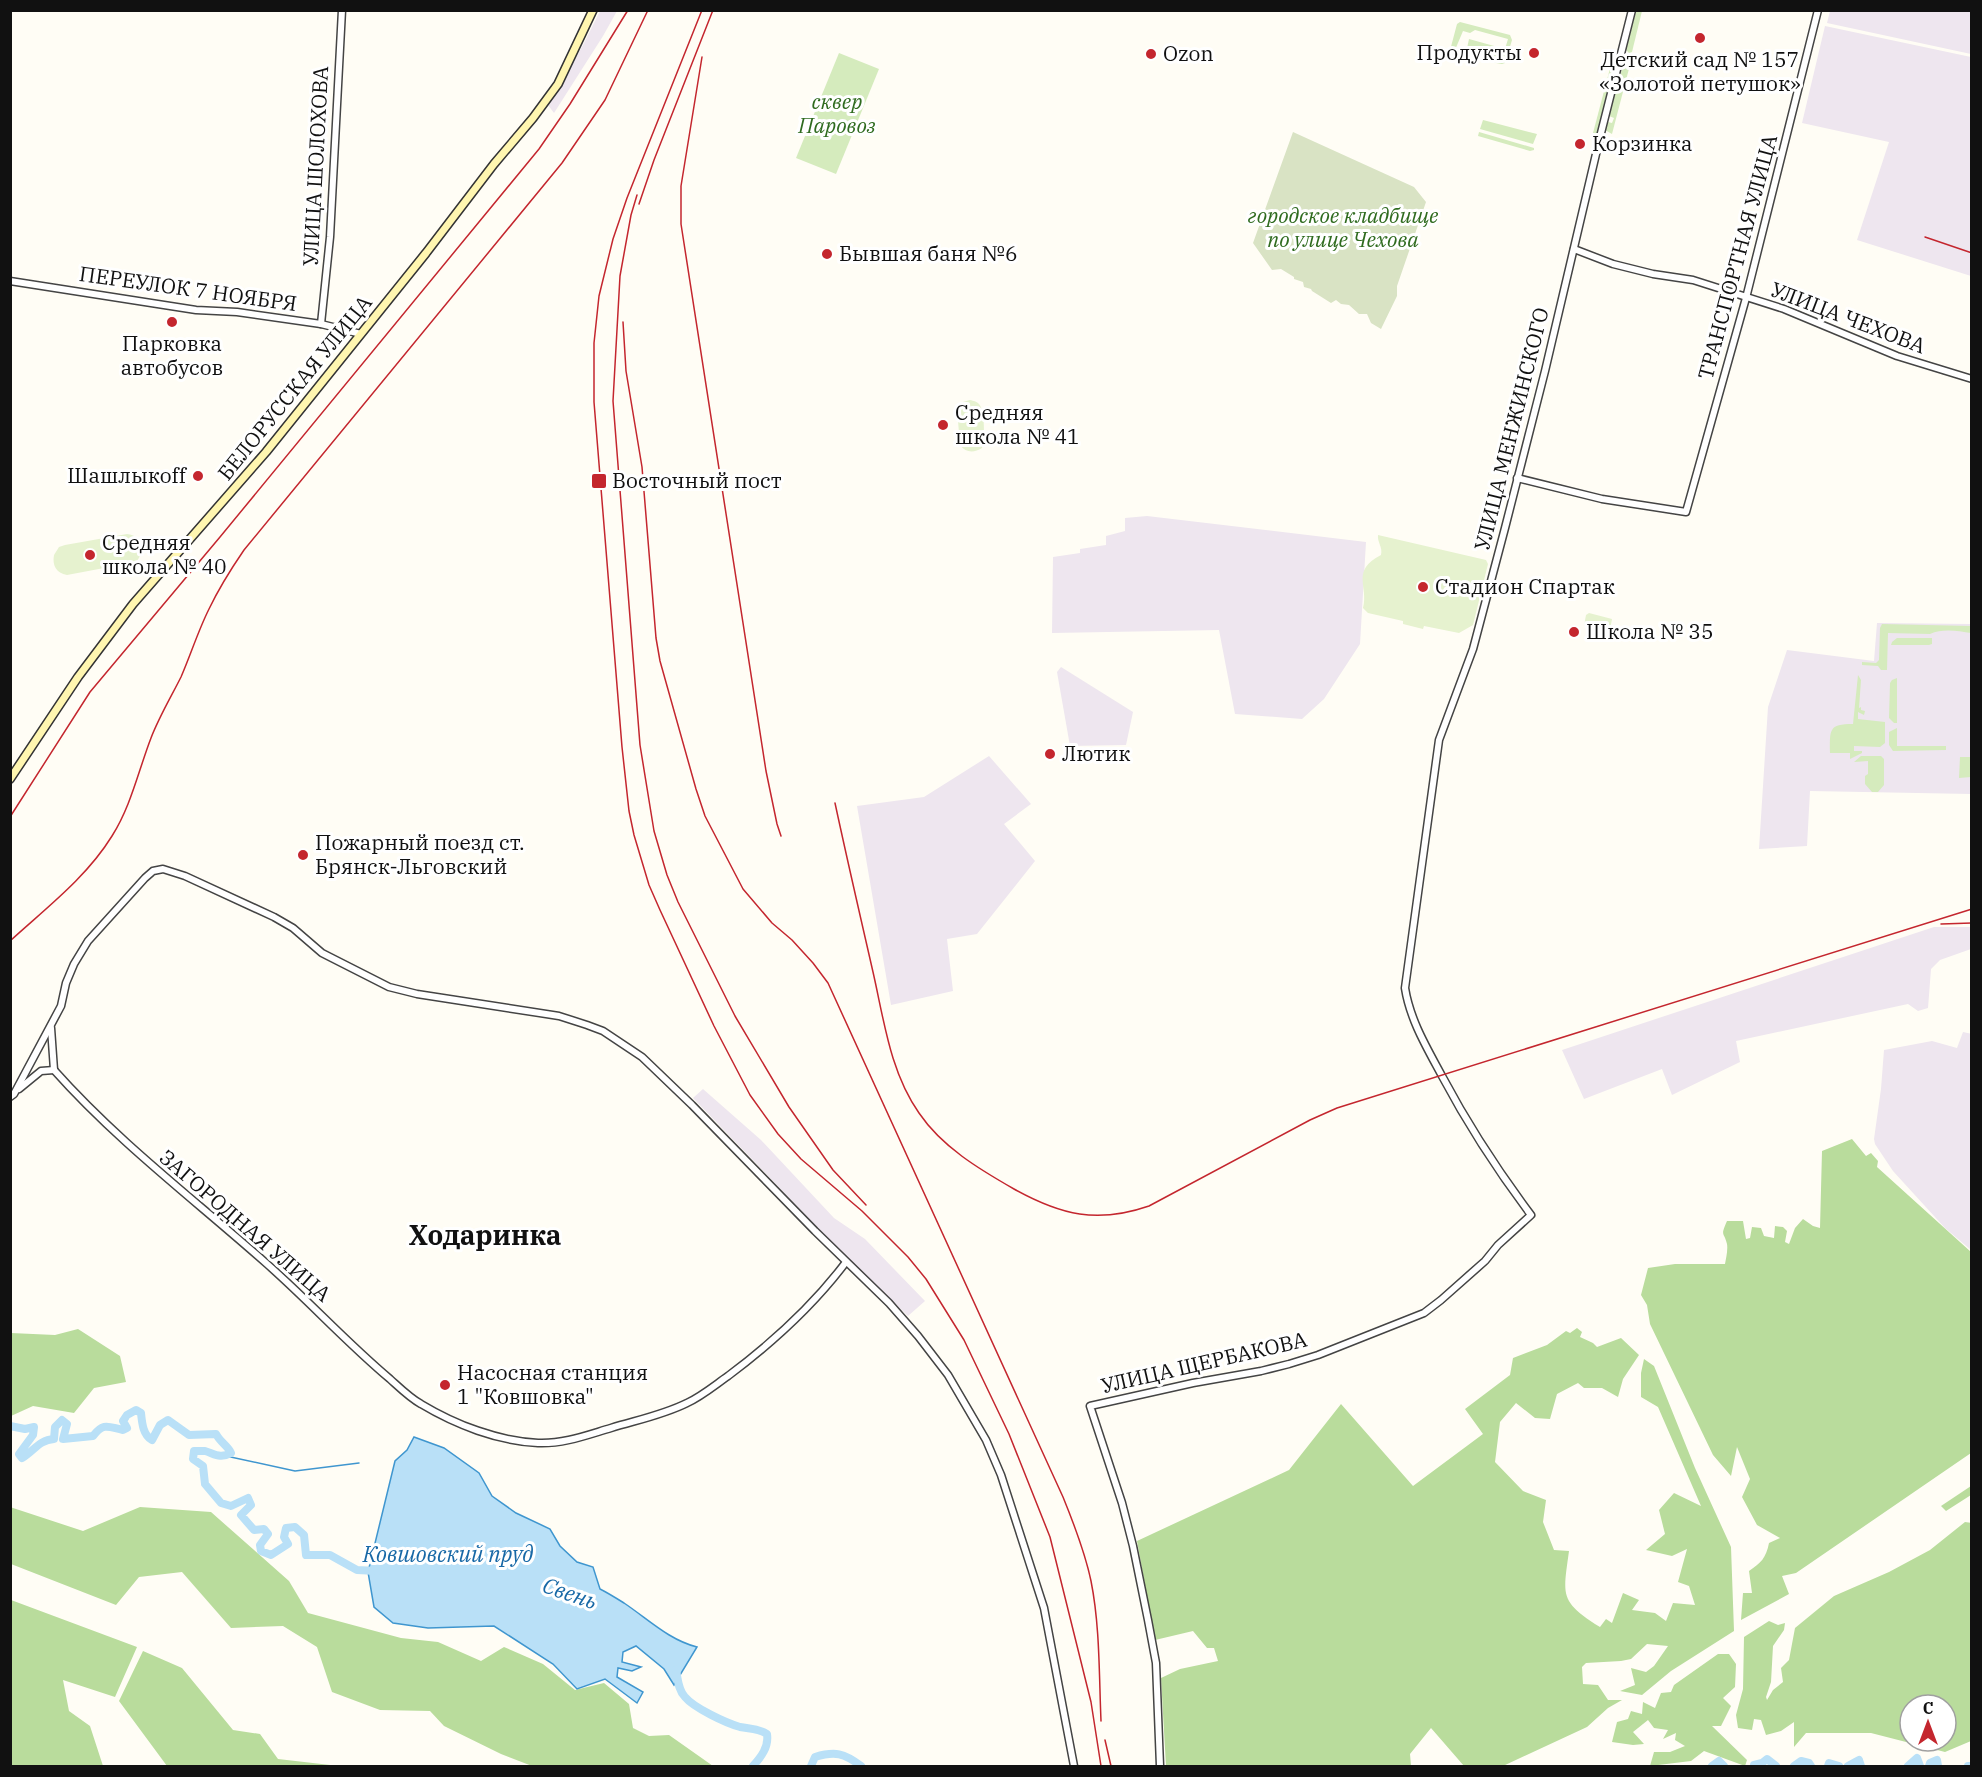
<svg xmlns="http://www.w3.org/2000/svg" width="1982" height="1777" font-family="'IBM Plex Serif',serif">
<rect width="100%" height="100%" fill="#fffdf5"/>
<g fill="#eee6ef">
<polygon points="600,11 617,11 603,36 554,113 548,105 583,45"/>
<polygon points="1830,11 1971,11 1971,54 1827,23"/>
<polygon points="1825,26 1971,57 1971,276 1857,240 1889,142 1802,123"/>
<polygon points="1147,516 1366,542 1360,644 1324,699 1302,719 1235,714 1219,630 1052,633 1053,557 1080,553 1080,549 1106,545 1106,536 1125,531 1125,518"/>
<polygon points="1877,623 1971,624 1971,794 1810,791 1807,846 1759,849 1768,707 1787,650 1874,661"/>
<polygon points="1061,667 1133,712 1126,745 1070,746 1057,672"/>
<polygon points="989,756 1031,804 1004,824 1035,861 977,934 947,939 953,991 891,1005 857,806 924,797"/>
<polygon points="1934,927 1971,927 1971,949 1940,960 1931,969 1928,1008 1918,1011 1908,1004 1736,1041 1740,1062 1672,1095 1662,1069 1584,1099 1562,1050"/>
<polygon points="1963,1032 1972,1034 1971,1250 1945,1228 1893,1171 1875,1144 1874,1139 1881,1089 1884,1050 1932,1041 1957,1048"/>
<polygon points="703,1089 761,1140 834,1218 865,1239 925,1301 908,1316 843,1254 693,1098"/>
</g>
<g fill="#d5ebbd" fill-rule="evenodd">
<polygon points="1636,11 1642,11 1632,52 1629,53 1626,50"/>
<path d="M1460,22L1510,35L1512,40L1505,63L1502,64L1484,61L1485,50L1481,49L1480,53L1478,52L1479,47L1472,46L1468,57L1448,58L1457,24ZM1475,30L1508,39L1505,49L1469,39L1466,53L1455,50L1463,31L1470,33Z"/>
<polygon points="839,53 879,69 836,174 796,158"/>
<polygon points="1613,57 1616,61 1597,133 1593,133"/>
<polygon points="1627,60 1631,61 1612,134 1605,130 1608,122 1612,123 1614,118 1609,116 1624,62"/>
<polygon points="1483,120 1537,134 1533,144 1480,129"/>
<polygon points="1479,132 1534,148 1534,150 1530,151 1478,136"/>
<path d="M1882,624L1971,626V633C1958,631 1943,628 1930,634L1888,633L1887,670H1881L1878,666L1862,665V662L1876,663L1879,660L1880,628Z"/>
<polygon points="1897,638 1932,638 1932,644 1929,645 1891,645 1892,642"/>
<path d="M1858,675L1861,680L1859,708L1861,707V710L1865,711L1864,715L1858,712V719L1885,722V743L1880,747L1854,746V751H1862V753L1850,759V753H1830C1830,730 1828,724 1853,724Z"/>
<polygon points="1897,678 1897,723 1894,723 1889,718 1890,683 1892,680"/>
<polygon points="1897,728 1897,746 1946,746 1946,750 1893,751 1889,745 1889,732"/>
<polygon points="1861,756 1881,756 1884,759 1884,785 1878,792 1872,792 1865,784 1865,776 1868,774 1868,761 1854,762"/>
<polygon points="1960,757 1971,757 1971,777 1959,778"/>
</g>
<g fill="#b9dc9c" fill-rule="evenodd">
<path d="M1852,1139L1866,1156L1871,1153L1878,1161L1877,1167L1971,1252V1453L1796,1573L1782,1576L1789,1594L1741,1620L1743,1593H1752L1749,1571C1761,1563 1766,1558 1769,1543L1780,1538L1757,1525L1742,1497L1750,1479L1737,1447L1731,1476L1713,1455L1650,1324L1647,1305L1641,1295L1648,1268L1675,1264H1725C1726,1258 1728,1250 1727,1244C1724,1231 1720,1237 1727,1221H1743L1746,1239L1750,1238L1752,1227L1761,1228L1764,1236L1774,1238L1775,1226L1783,1227L1787,1231L1785,1242L1789,1244L1795,1228L1803,1219L1813,1226L1820,1228L1822,1151Z"/>
<path d="M1577,1328L1582,1332L1580,1337L1593,1343L1597,1347L1621,1338L1639,1355L1623,1379L1618,1397L1602,1388H1584L1578,1383L1557,1394L1550,1419L1535,1418L1516,1403L1500,1422L1495,1462L1523,1491L1546,1500L1543,1522L1554,1550L1569,1551C1563,1596 1559,1601 1600,1627L1606,1619L1612,1623L1623,1593L1639,1600L1632,1610L1655,1613L1666,1621L1673,1603L1695,1605L1689,1586L1678,1582L1687,1549L1672,1556L1646,1550L1665,1534L1659,1510L1674,1493L1701,1506L1658,1407L1641,1397V1373L1644,1359L1654,1366L1695,1468L1731,1547L1734,1631L1671,1671L1642,1695L1620,1691L1635,1685L1631,1668L1646,1672L1654,1666L1668,1646L1647,1644L1631,1659L1621,1661L1586,1663L1582,1667L1583,1684L1598,1685L1608,1700H1622L1608,1708L1587,1727L1503,1766H1464L1431,1728L1410,1754L1411,1766H1166L1161,1678L1180,1669L1218,1661L1214,1648H1207L1193,1631L1155,1640L1137,1541L1289,1470L1341,1404L1413,1486L1483,1434L1465,1409L1510,1375L1513,1358L1547,1345L1566,1331L1570,1333Z"/>
<polygon points="78,1329 120,1356 126,1382 94,1388 74,1413 33,1406 11,1416 11,1333 55,1335"/>
<polygon points="1971,1486 1971,1495 1946,1511 1941,1506"/>
<polygon points="10,1507 83,1531 140,1507 211,1512 289,1581 308,1613 401,1638 438,1642 481,1661 504,1647 543,1664 575,1690 604,1683 629,1704 633,1728 649,1736 669,1735 713,1766 532,1766 501,1754 444,1726 430,1711 380,1710 332,1692 317,1647 283,1626 231,1628 182,1572 139,1577 116,1605 11,1564"/>
<path d="M1965,1522L1972,1523L1971,1741L1945,1752L1871,1733H1806L1794,1747V1722L1781,1731L1766,1735L1761,1720L1754,1719L1752,1730L1738,1728L1736,1715L1743,1689L1744,1637L1769,1621L1778,1625L1785,1623L1784,1630L1773,1646L1771,1682L1766,1697L1767,1700L1773,1690L1783,1682L1781,1668L1789,1660L1795,1628L1834,1596L1889,1572L1930,1550ZM1910,1705H1946V1741H1910Z"/>
<polygon points="11,1600 137,1647 115,1697 63,1680 69,1711 90,1726 103,1766 11,1766"/>
<polygon points="143,1651 182,1668 233,1730 260,1734 278,1759 339,1766 167,1766 119,1701"/>
<polygon points="1718,1654 1729,1654 1736,1664 1735,1687 1723,1698 1731,1706 1721,1726 1712,1726 1747,1760 1745,1766 1704,1751 1691,1761 1650,1766 1654,1752 1670,1752 1685,1746 1675,1740 1676,1733 1663,1739 1668,1730 1654,1728 1648,1720 1633,1732 1644,1744 1633,1745 1612,1742 1617,1722 1628,1719 1631,1711 1642,1714 1643,1702 1655,1708 1661,1693 1671,1692 1674,1685"/>
</g>
<polygon fill="#d9e3c4" points="1293,132 1414,187 1426,202 1397,286 1397,296 1381,329 1371,323 1367,314 1359,314 1349,305 1341,304 1336,300 1331,303 1312,291 1311,289 1304,287 1303,282 1294,279 1294,277 1281,269 1272,270 1253,243"/>
<g fill="#e6f2cf">
<path d="M970,400C974,401 976,401 979,404C985,410 985,440 982,448C974,453 966,453 960,445L957,409L963,402Z"/>
<path d="M127,534C143,536 146,550 136,562L67,575C56,573 52,565 54,555L59,547L65,545Z"/>
<path d="M1378,535L1486,560L1488,564L1473,625L1459,633L1424,626L1423,629L1403,624V621L1368,613L1363,608C1369,586 1350,571 1381,555C1383,547 1377,542 1378,535Z"/>
<polygon points="1589,613 1612,619 1610,630 1608,632 1584,626 1586,615"/>
</g>
<path fill="#b9e0f7" stroke="#3f96cf" stroke-width="1.5" d="M414,1437L444,1448L479,1473L492,1496L516,1513L550,1529L560,1546L577,1562L593,1567L600,1589C608,1593 616,1598 624,1603C648,1619 669,1640 697,1647L674,1685L664,1669L636,1646L623,1652L622,1662L641,1667L632,1671L618,1668L617,1677L643,1692L637,1703L605,1679L577,1689L553,1664L494,1626L428,1628L393,1623L374,1607L368,1572L395,1461L407,1450Z"/>
<g fill="none" stroke-linecap="round" stroke-linejoin="round">
<polyline stroke="#3f96cf" stroke-width="1.5" points="226,1456 295,1471 359,1463"/>
<g stroke="#b9e0f7" stroke-width="8">
<path d="M10,1426L25,1429L34,1427L33,1435L19,1454L22,1458C34,1451 39,1440 54,1439L55,1427L62,1420L67,1424L63,1439L93,1436C104,1422 108,1427 123,1430L127,1428L123,1421L127,1415L136,1410L141,1413C142,1423 143,1435 152,1440L160,1425L168,1420L189,1435L216,1434C220,1442 228,1446 231,1453C220,1459 215,1454 205,1451C205,1451 195,1451 194,1451L193,1459L203,1466L205,1484L221,1503L231,1506L248,1498L251,1505L241,1515L254,1530L264,1529L268,1534L260,1545L261,1551L271,1555L288,1544L284,1537L286,1528L295,1527L304,1535L306,1555H330L357,1570L377,1571"/>
<path d="M676,1670C678,1679 678,1690 685,1697C694,1708 726,1723 740,1727C750,1729 758,1728 767,1734C769,1747 761,1757 753,1766"/>
<path d="M811,1766L815,1757C835,1751 844,1753 861,1766"/>
<polyline points="1712,1766 1719,1761 1724,1766"/>
<polyline points="1754,1766 1754,1765 1762,1763 1767,1759 1776,1766"/>
<polyline points="1794,1766 1801,1761 1809,1763 1811,1766"/>
<polyline points="1828,1766 1829,1763 1839,1766"/>
<polyline points="1848,1766 1859,1760 1861,1766"/>
<polyline points="1908,1766 1917,1758 1920,1766"/>
<polyline points="1929,1766 1930,1763 1937,1760 1938,1766"/>
<polyline points="1968,1766 1972,1766"/>
</g>
<defs>
<g id="tertiary">
<polyline points="1574,249 1613,264 1653,274 1693,280 1784,309 1897,356 1972,379"/>
<polyline points="10,281 196,310 237,312 321,324 361,334"/>
<polyline points="321,324 330,237 342,10"/>
<polyline points="1517,478 1602,499 1686,512 1746,298 1818,10"/>
<polyline points="51,1028 54,1070"/>
<path d="M54,1070C118,1142 195,1200 267,1264C309,1301 347,1343 390,1379C400,1388 410,1398 421,1404C456,1425 498,1441 538,1443C564,1444 587,1435 611,1428C637,1420 663,1415 687,1403C702,1396 715,1385 728,1376C772,1343 813,1306 846,1262"/>
<polyline points="19,1089 41,1071 54,1070"/>
<polyline points="10,1097 14,1094 61,1006 66,983 74,964 88,941 145,878 153,871 163,869 185,876 274,917 293,928 322,953 389,987 417,994 559,1016 587,1025 603,1031 642,1057 692,1105 815,1231 889,1303 918,1336 948,1375 986,1440 1001,1475 1044,1608 1074,1766"/>
<path d="M1160,1766L1156,1663L1148,1620L1133,1546L1122,1503L1090,1406L1193,1383L1261,1371L1289,1364L1318,1355L1424,1313L1441,1300L1485,1261L1498,1245L1531,1215C1498,1171 1468,1125 1442,1076C1427,1048 1410,1020 1405,988L1439,740L1473,649L1505,528L1545,371L1600,137L1632,10"/>
</g>
<polyline id="secondary" points="10,779 78,677 133,604 266,452 426,253 494,164 533,118 558,84 593,10"/>
</defs>
<use href="#tertiary" stroke="#444" stroke-width="9"/>
<use href="#secondary" stroke="#333" stroke-width="10"/>
<use href="#tertiary" stroke="#fff" stroke-width="6"/>
<use href="#secondary" stroke="#fff6b0" stroke-width="7"/>
<g stroke="#c4262e" stroke-width="1.5">
<polyline points="702,10 627,198 613,239 599,296 594,343 594,402 622,747 629,811 634,835 649,885 660,910 714,1026 750,1095 778,1134 801,1159 862,1211 908,1257 926,1279 964,1340 1009,1434 1050,1537 1091,1702 1101,1766"/>
<polyline points="702,57 681,186 681,224 766,771 777,824 781,836"/>
<polyline points="637,195 631,215 620,276 613,401 640,745 654,831 667,875 678,902 735,1016 789,1107 833,1170 866,1205"/>
<polyline points="639,204 654,160 713,10"/>
<polyline points="1925,237 1972,253"/>
<path d="M623,322L626,371L642,467L656,638L660,661L696,789L705,816L743,889L772,923L792,940L813,963L828,983L1063,1497C1074,1524 1085,1552 1091,1581C1100,1626 1099,1675 1101,1721"/>
<path d="M835,803C847,859 860,915 873,972C884,1020 890,1072 919,1113C942,1147 979,1169 1014,1189C1061,1215 1097,1224 1149,1206L1310,1120L1337,1108L1972,909"/>
<polyline points="10,817 90,692 220,537 539,149 570,104 628,10"/>
<polyline points="1941,924 1972,923"/>
<path d="M10,941C46,908 86,878 112,836C131,806 138,772 151,738C159,717 171,697 181,677C191,654 198,631 209,609C219,588 231,569 244,550L562,163L605,100L648,10"/>
<polyline points="1105,1740 1111,1766"/>
</g>
</g>
<g fill="#c4262e" stroke="#fff" stroke-width="2">
<circle cx="1700" cy="38" r="6"/>
<circle cx="1534" cy="53" r="6"/>
<circle cx="1151" cy="54" r="6"/>
<circle cx="1580" cy="144" r="6"/>
<circle cx="827" cy="254" r="6"/>
<circle cx="172" cy="322" r="6"/>
<circle cx="943" cy="425" r="6"/>
<circle cx="198" cy="476" r="6"/>
<rect x="591" y="473" width="16" height="16" rx="3"/>
<circle cx="90" cy="555" r="6"/>
<circle cx="1423" cy="587" r="6"/>
<circle cx="1574" cy="632" r="6"/>
<circle cx="1050" cy="754" r="6"/>
<circle cx="303" cy="855" r="6"/>
<circle cx="445" cy="1385" r="6"/>
</g>
<g text-anchor="middle" stroke-width="6" stroke-linejoin="round" paint-order="stroke">
<g font-size="21" fill="#111" stroke="#fff" text-anchor="start">
<text x="1522" y="60" text-anchor="end">Продукты</text>
<text x="1163" y="61">Ozon</text>
<text x="1700" y="67" text-anchor="middle">Детский сад № 157<tspan x="1700" dy="24">«Золотой петушок»</tspan></text>
<text x="1592" y="151">Корзинка</text>
<text x="839" y="261">Бывшая баня №6</text>
<text x="172" y="351" text-anchor="middle">Парковка<tspan x="172" dy="24">автобусов</tspan></text>
<text x="955" y="420">Средняя<tspan x="955" dy="24">школа № 41</tspan></text>
<text x="186" y="483" text-anchor="end">Шашлыкоff</text>
<text x="612" y="488">Восточный пост</text>
<text x="102" y="550">Средняя<tspan x="102" dy="24">школа № 40</tspan></text>
<text x="1435" y="594">Стадион Спартак</text>
<text x="1586" y="639">Школа № 35</text>
<text x="1062" y="761">Лютик</text>
<text x="315" y="850">Пожарный поезд ст.<tspan x="315" dy="24">Брянск-Льговский</tspan></text>
<text x="457" y="1380">Насосная станция<tspan x="457" dy="24">1 "Ковшовка"</tspan></text>
</g>
<g font-size="21" font-style="italic" fill="#2f6b1f" stroke="#fff">
<text x="837" y="109">сквер<tspan x="837" dy="24">Паровоз</tspan></text>
<text x="1343" y="223">городское кладбище<tspan x="1343" dy="24">по улице Чехова</tspan></text>
</g>
<g font-size="21" fill="#111" stroke="#fff">
<text transform="translate(316 166) rotate(-87)" y="7">УЛИЦА ШОЛОХОВА</text>
<text transform="translate(1738 257) rotate(-75)" y="7">ТРАНСПОРТНАЯ УЛИЦА</text>
<text transform="translate(188 289) rotate(8)" y="7">ПЕРЕУЛОК 7 НОЯБРЯ</text>
<text transform="translate(1848 318) rotate(21)" y="7">УЛИЦА ЧЕХОВА</text>
<text transform="translate(295 388) rotate(-51)" y="7">БЕЛОРУССКАЯ УЛИЦА</text>
<text transform="translate(1512 429) rotate(-76)" y="7">УЛИЦА МЕНЖИНСКОГО</text>
<text transform="translate(245 1226) rotate(41)" y="7">ЗАГОРОДНАЯ УЛИЦА</text>
<text transform="translate(1204 1363) rotate(-13)" y="7">УЛИЦА ЩЕРБАКОВА</text>
</g>
<g font-size="22" font-style="italic" fill="#1768a6" stroke="#fff">
<text x="448" y="1562">Ковшовский пруд</text>
<text transform="translate(570 1593) rotate(19)" y="8">Свень</text>
</g>
<g font-size="27" font-weight="bold" fill="#111" stroke="#fff">
<text x="485" y="1245">Ходаринка</text>
</g>
</g>
<rect width="1982" height="1777" fill="none" stroke="#111111" stroke-width="24"/>
<g transform="translate(1928 1723)"><circle r="28" fill="#ffffff" stroke="#a0a0a0" stroke-width="1.5"/>
<path d="M0-4.5L10 22L0 15L-10 22Z" fill="#c4262e"/>
<text y="-9" font-size="16" font-weight="bold" text-anchor="middle" fill="#111111">С</text>
</g>
</svg>
